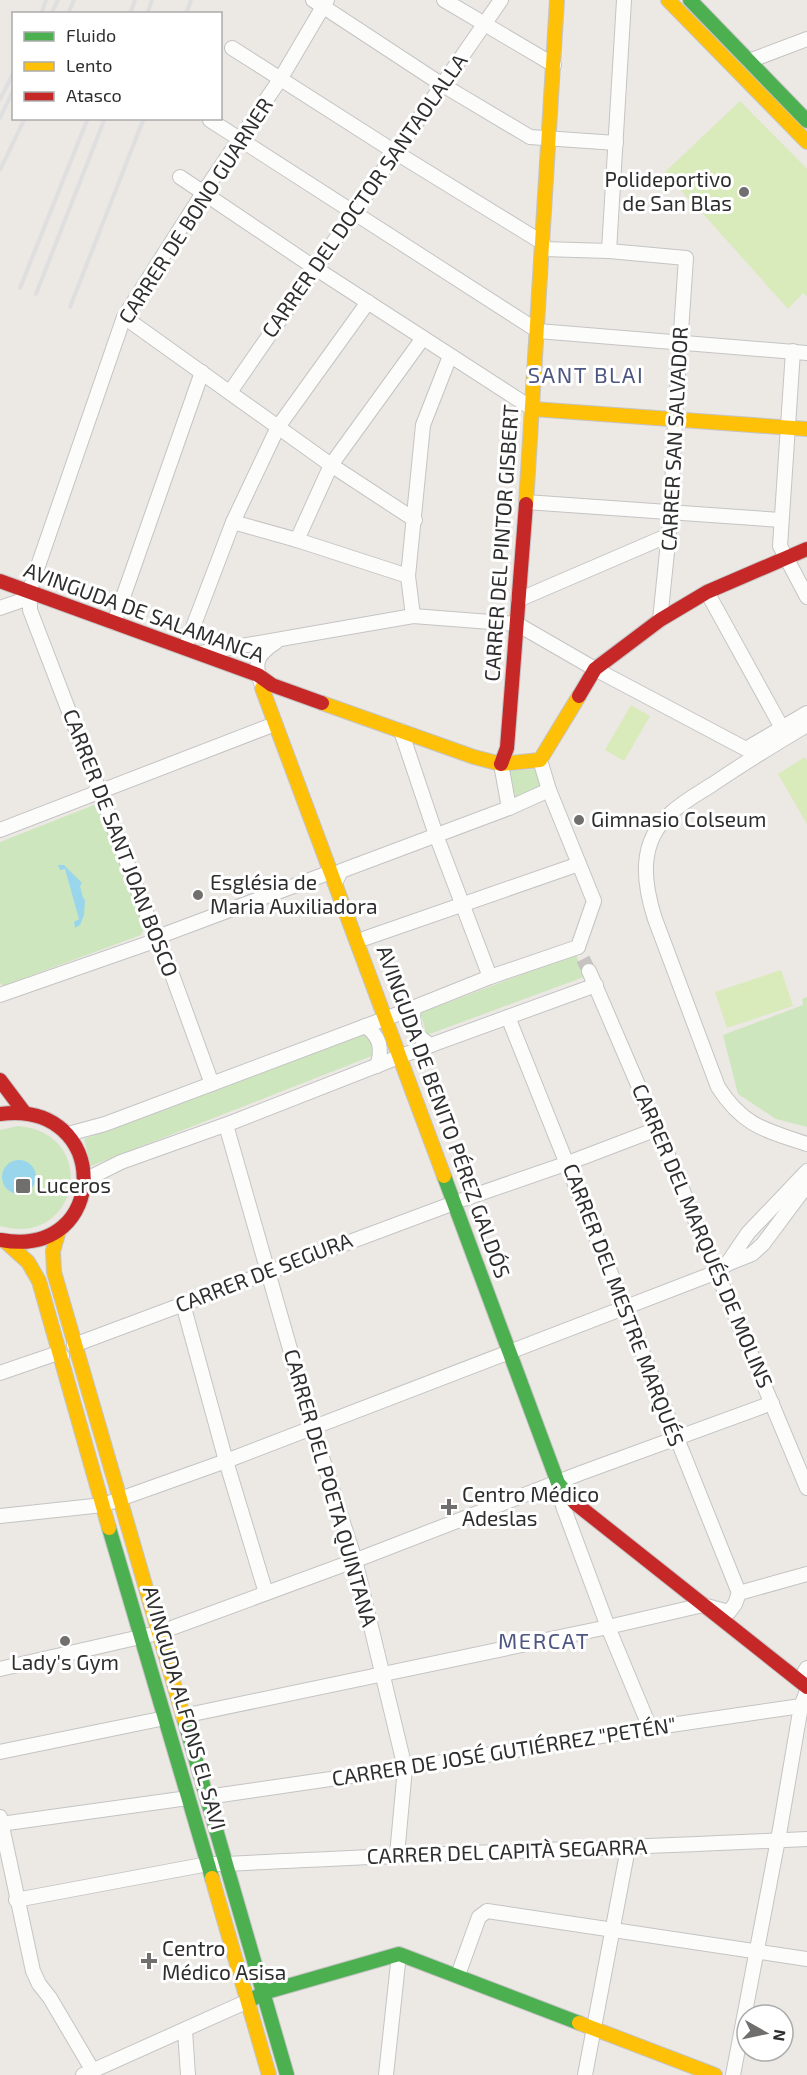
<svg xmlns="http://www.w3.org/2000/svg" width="807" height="2075" font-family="'Exo 2',sans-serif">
<rect width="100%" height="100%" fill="#ece8e4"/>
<g fill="#cee6be">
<polygon points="536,769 544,789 513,802 510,788 510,771"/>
<polygon points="94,805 101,808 145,926 141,935 3,986 0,983 0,842"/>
<polygon points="576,954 584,977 427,1035 420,1013"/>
<polygon points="807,997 807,1127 776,1119 738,1094 723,1035 803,1005 802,999"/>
<polygon points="367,1032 377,1054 91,1166 84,1139"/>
<path d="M18,1126C101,1133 79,1249 0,1226V1130Z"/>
</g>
<g fill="#d9eabb">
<polygon points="740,101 807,169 807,296 803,293 788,309 705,216 664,173"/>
<polygon points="631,705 650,716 624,761 605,750"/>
<polygon points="805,757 807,760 807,824 778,774"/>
<polygon points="781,970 793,1006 727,1028 715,992"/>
</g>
<g fill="#99d6ec">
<polygon points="58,865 64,865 82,883 80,886 83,898 85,900 84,915 80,925 75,928 74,922 79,919 65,869 60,870"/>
<circle cx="19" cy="1177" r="17"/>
</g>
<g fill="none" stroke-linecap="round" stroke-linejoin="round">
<polyline stroke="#c6c3c0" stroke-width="14" stroke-dasharray="14 7" stroke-linecap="butt" points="583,959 589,971"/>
<defs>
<g id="street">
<polyline points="313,0 441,84 530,137 616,143"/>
<polyline points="444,0 554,65"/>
<polyline points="232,48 395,152 543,243"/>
<polyline points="749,61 807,39"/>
<polyline points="210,120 538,331 807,353"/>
<polyline points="180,177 315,268 533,409"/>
<polyline points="543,249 609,251 686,258 675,420 671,513 660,620"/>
<polyline points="609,251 624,0"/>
<polyline points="124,317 331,465 415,520"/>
<polyline points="793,351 780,546 807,597"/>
<polyline points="230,392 501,0"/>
<polyline points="526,502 781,520"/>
<polyline points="233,522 297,540 408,576"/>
<polyline points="297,540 331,465 423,338"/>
<polyline points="707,592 782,728"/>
<polyline points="518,600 669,535"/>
<polyline points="30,603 30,610 156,938 162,947 212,1084"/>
<polyline points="0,608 23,600 29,592 124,317 203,193 281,78 327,0"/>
<polyline points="413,616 408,576 423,425 450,356"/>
<polyline points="114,623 202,372"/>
<polyline points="185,648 233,522 278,427 368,302"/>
<polyline points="201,653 413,616 517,624 595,669 746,749 807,713"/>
<path d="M261,683C253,661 258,654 276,642"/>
<path d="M807,725C775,744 744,763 713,784C699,793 684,801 671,813C638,842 643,882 655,919L718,1087C743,1126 765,1130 807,1144"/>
<polyline points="401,731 436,835 490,977"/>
<polyline points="540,760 549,790 594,901 578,947"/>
<polyline points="501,764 509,808"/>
<polyline points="0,830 275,724"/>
<polyline points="335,883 341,871 509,808 549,790"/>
<polyline points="366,938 579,864"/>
<polyline points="589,971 657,1129 807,1488"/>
<polyline points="0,995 146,944 163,935 331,872"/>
<path d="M414,1008C411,1024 416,1039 432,1045"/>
<polyline points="508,1017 739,1593"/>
<path d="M365,1026C380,1036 383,1049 377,1066"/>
<polyline points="226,1125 312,1426 355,1560 405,1768 397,1855"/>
<polyline points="68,1134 105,1124 395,1015 490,977 578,947"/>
<polyline points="85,1180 121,1162 233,1122 409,1053 596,985"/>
<polyline points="464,1199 568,1163 657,1129"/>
<polyline points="727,1264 752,1254 763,1244 807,1185"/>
<polyline points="183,1304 226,1461 266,1593"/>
<polyline points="74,1345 454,1203"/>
<polyline points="0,1373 58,1353 62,1356"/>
<polyline points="559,1486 563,1506 608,1627 650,1728"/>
<polyline points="0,1516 103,1505 226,1461 717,1272 727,1264 748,1233 807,1171"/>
<polyline points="739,1593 807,1574"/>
<polyline points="807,1668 805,1671 807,1682"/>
<polyline points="0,1669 158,1633 359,1559 581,1473 772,1403"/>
<polyline points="183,1716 608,1627 703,1605 729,1612 735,1604 739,1593"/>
<polyline points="0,1752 165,1718"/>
<polyline points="207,1797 413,1767 650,1728 801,1706"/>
<polyline points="0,1817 33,1971 39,1984 50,1998 93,2071"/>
<polyline points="0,1824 188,1798"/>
<path d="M16,1900L208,1864H227C420,1853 614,1849 807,1839"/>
<polyline points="458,1975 479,1917 487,1911 807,1959"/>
<polyline points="185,2030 188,2075"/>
<polyline points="83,2075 248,2001"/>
<polyline points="386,2075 399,1954"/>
<polyline points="585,2075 628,1848"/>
<polyline points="733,2075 780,1829 801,1706 807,1691"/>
</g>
<g id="fast">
<polyline points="690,0 807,121"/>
<polyline points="444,1176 558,1483 575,1503"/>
<polyline points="109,1528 212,1878"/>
<polyline points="184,1719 287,2075"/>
<polyline points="251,2000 263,1993 399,1954 579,2023"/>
</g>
<g id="slow">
<polyline points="668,0 807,142"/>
<polyline points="533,409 807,429"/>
<polyline points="526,504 557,0"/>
<polyline points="262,688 444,1176"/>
<polyline points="322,703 474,757 501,764 540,760 579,696"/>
<polyline points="59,1230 53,1251 54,1272 184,1719"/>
<polyline points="6,1242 28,1262 39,1281 109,1528"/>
<polyline points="212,1878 269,2075"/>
<polyline points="579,2023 715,2075"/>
</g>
<g id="jam">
<polyline points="0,581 258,675 272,685 322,703"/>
<polyline points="579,696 595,669 660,620 707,592 807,549"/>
<polyline points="501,764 507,748 526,504"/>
<polyline points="0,1080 24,1112"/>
<path d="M0,1114C112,1099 111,1260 1,1240"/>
<polyline points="575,1503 807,1687"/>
</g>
</defs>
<use href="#street" stroke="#c5c4c5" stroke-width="16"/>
<use href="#fast" stroke="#c5c4c5" stroke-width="16"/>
<use href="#slow" stroke="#c5c4c5" stroke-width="16"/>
<use href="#jam" stroke="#c5c4c5" stroke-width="16"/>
<use href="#street" stroke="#fcfcfb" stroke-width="14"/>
<use href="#fast" stroke="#4caf50" stroke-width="14"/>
<use href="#slow" stroke="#ffc107" stroke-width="14"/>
<use href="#jam" stroke="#c62828" stroke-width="14"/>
<g stroke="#dfdfe1" stroke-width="4">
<polyline points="41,14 46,0"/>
<polyline points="51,14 58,0"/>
<polyline points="68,14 74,0"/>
<polyline points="130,14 135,0"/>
<polyline points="147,14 152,0"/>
<polyline points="186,14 191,0"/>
<polyline points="0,99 14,72"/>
<polyline points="0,118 13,91"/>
<polyline points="0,170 25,118"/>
<polyline points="20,288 88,118"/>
<polyline points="36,294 105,118"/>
<polyline points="70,307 144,118"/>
</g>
</g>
<g fill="#706f6e" stroke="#fff" stroke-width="2">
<circle cx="744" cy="192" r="6"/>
<circle cx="579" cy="820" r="6"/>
<circle cx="198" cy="895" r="6"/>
<rect x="15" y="1178" width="16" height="16" rx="3"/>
<path d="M446 1498h6v6h6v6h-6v6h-6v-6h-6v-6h6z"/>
<circle cx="65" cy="1641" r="6"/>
<path d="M146 1952h6v6h6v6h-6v6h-6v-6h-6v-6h6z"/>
</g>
<g text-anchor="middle" stroke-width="6" stroke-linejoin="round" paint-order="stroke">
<g font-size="21" fill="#2e2e2e" stroke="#fff" text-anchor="start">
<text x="732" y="187" text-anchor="end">Polideportivo<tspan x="732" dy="24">de San Blas</tspan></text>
<text x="591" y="827">Gimnasio Colseum</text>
<text x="210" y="890">Església de<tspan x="210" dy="24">Maria Auxiliadora</tspan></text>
<text x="36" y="1193">Luceros</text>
<text x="462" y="1502">Centro Médico<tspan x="462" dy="24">Adeslas</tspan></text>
<text x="65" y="1670" text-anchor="middle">Lady's Gym</text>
<text x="162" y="1956">Centro<tspan x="162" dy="24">Médico Asisa</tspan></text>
</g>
<g font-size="21" fill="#2e2e2e" stroke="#fff">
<text transform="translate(365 196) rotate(-55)" y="7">CARRER DEL DOCTOR SANTAOLALLA</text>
<text transform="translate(196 211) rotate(-57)" y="7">CARRER DE BONO GUARNER</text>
<text transform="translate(675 439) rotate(-87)" y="7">CARRER SAN SALVADOR</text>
<text transform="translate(502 543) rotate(-86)" y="7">CARRER DEL PINTOR GISBERT</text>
<text transform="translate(144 613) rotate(20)" y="7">AVINGUDA DE SALAMANCA</text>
<text transform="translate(120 843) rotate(69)" y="7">CARRER DE SANT JOAN BOSCO</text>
<text transform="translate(443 1112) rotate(70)" y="7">AVINGUDA DE BENITO PÉREZ GALDÓS</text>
<text transform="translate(702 1236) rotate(67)" y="7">CARRER DEL MARQUÉS DE MOLINS</text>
<text transform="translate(264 1273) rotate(-21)" y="7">CARRER DE SEGURA</text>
<text transform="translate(623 1305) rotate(69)" y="7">CARRER DEL MESTRE MARQUÉS</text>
<text transform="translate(330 1488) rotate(74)" y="7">CARRER DEL POETA QUINTANA</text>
<text transform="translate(184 1708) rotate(74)" y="7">AVINGUDA ALFONS EL SAVI</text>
<text transform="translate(504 1752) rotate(-9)" y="7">CARRER DE JOSÉ GUTIÉRREZ "PETÉN"</text>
<text transform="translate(507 1852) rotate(-2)" y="7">CARRER DEL CAPITÀ SEGARRA</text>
</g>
<g font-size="22" letter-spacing="1.5" fill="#4d5680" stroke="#fff">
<text x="586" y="383">SANT BLAI</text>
<text x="544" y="1649">MERCAT</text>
</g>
</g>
<rect x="12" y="12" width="210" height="108" fill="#ffffff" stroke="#ababab" stroke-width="1.5"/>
<rect x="24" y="32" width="30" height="9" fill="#4caf50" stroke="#ababab" stroke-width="1.5"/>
<text x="66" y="42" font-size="18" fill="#2e2e2e">Fluido</text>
<rect x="24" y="62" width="30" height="9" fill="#ffc107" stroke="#ababab" stroke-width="1.5"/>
<text x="66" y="72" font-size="18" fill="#2e2e2e">Lento</text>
<rect x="24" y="92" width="30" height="9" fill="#c62828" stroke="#ababab" stroke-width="1.5"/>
<text x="66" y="102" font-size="18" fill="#2e2e2e">Atasco</text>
<g transform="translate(765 2033) rotate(99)"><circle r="28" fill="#ffffff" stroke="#ababab" stroke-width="1.5"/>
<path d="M0-4.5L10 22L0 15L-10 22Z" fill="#706f6e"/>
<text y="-9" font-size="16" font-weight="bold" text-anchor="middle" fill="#2e2e2e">N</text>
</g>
</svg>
